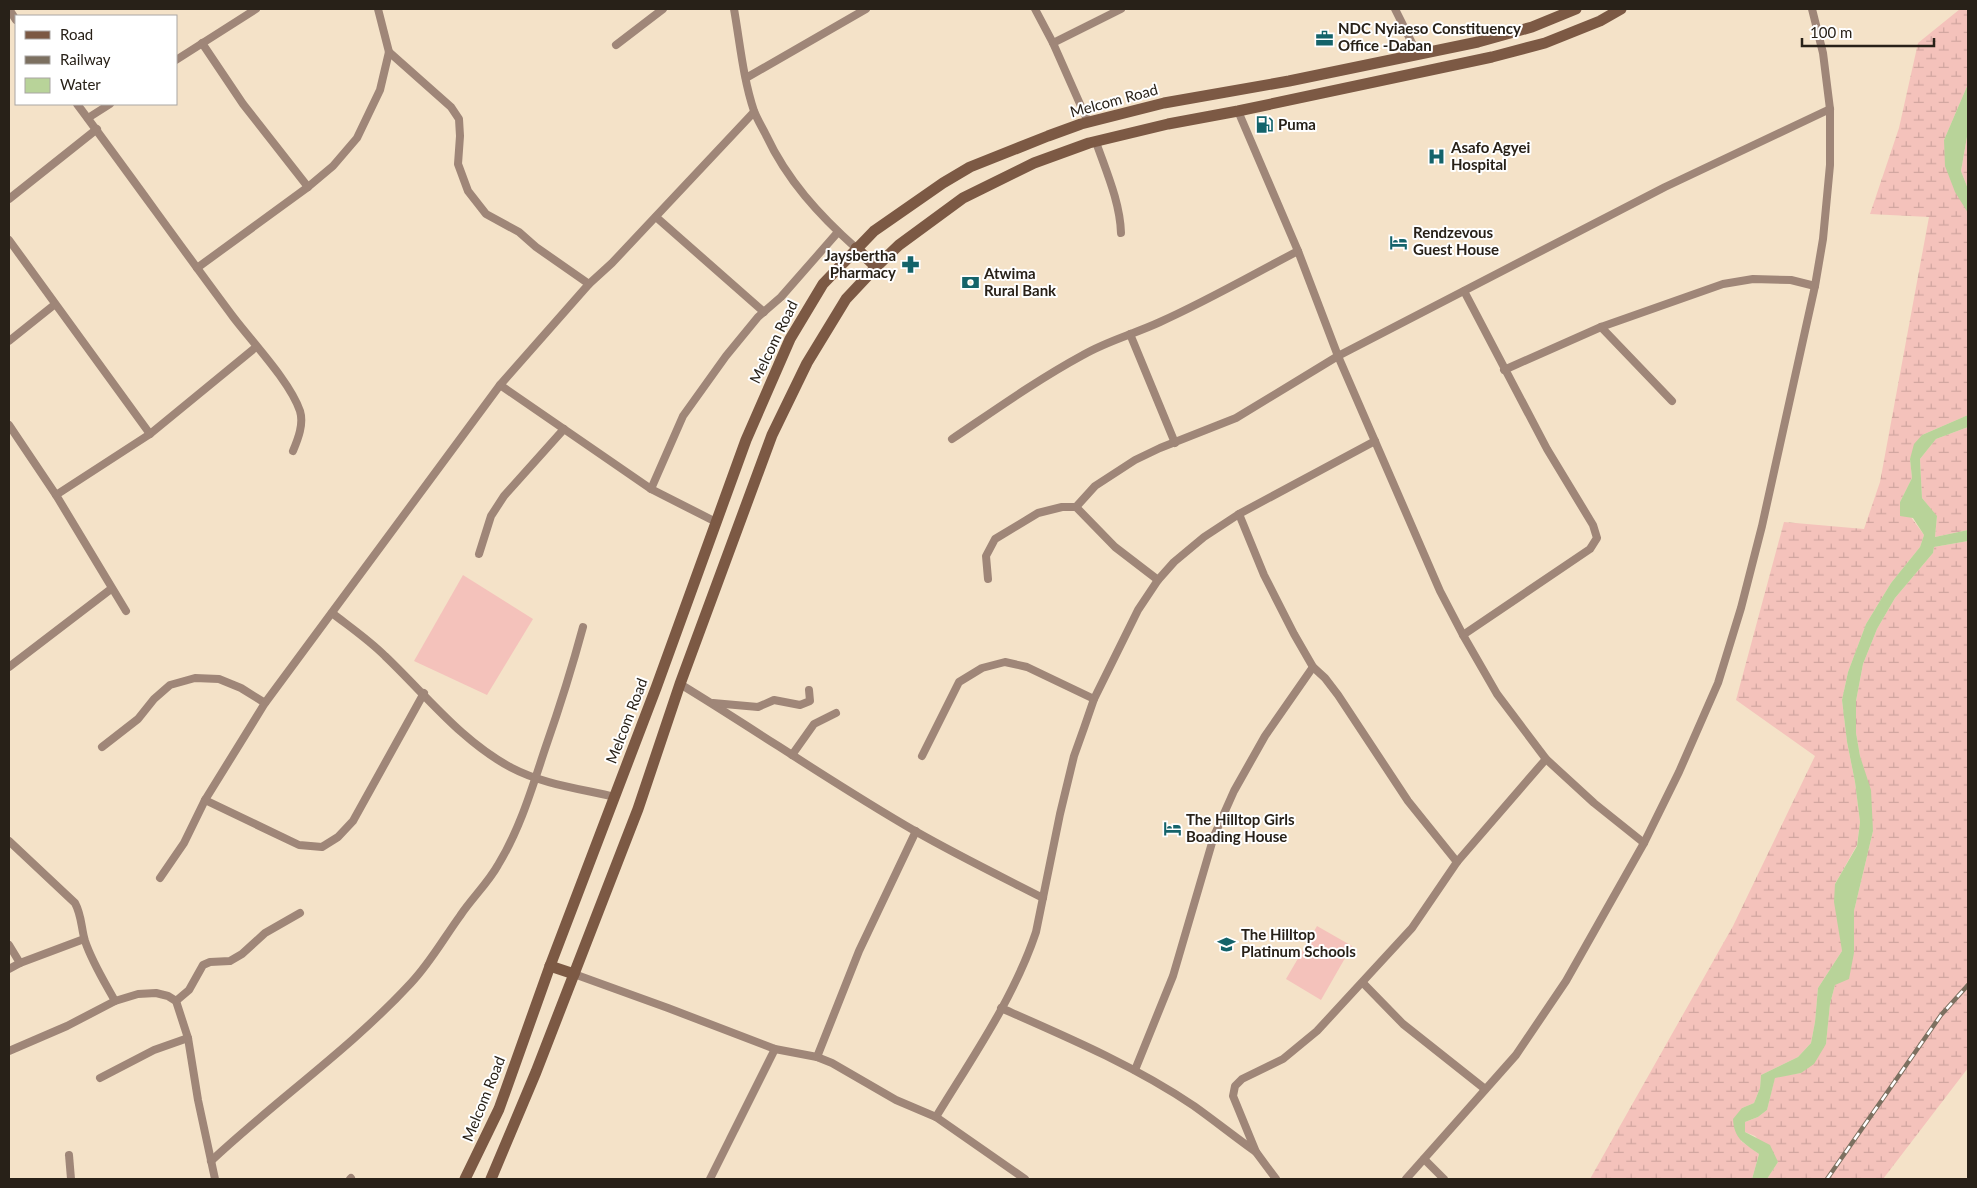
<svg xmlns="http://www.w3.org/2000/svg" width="1977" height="1188" font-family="Lato,sans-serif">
<defs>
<pattern id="wetland-marsh" width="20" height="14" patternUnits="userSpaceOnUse" patternTransform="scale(1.25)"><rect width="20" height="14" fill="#f4c2bb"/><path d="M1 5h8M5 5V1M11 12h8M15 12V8" fill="none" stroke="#d1a6a0"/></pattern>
</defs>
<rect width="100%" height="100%" fill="#f4e2c8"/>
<g fill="url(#wetland-marsh)">
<polygon points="1960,9 1968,9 1968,84 1944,140 1968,213 1968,415 1922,435 1910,459 1912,478 1900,502 1924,535 1920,547 1891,583 1866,624 1848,672 1842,700 1847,742 1855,782 1860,822 1857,845 1835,884 1842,951 1818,988 1815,1022 1811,1043 1798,1057 1761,1075 1760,1088 1754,1103 1742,1108 1741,1141 1759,1154 1752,1179 1590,1179 1733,926 1815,756 1736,700 1784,522 1864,529 1880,482 1929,217 1870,214 1899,128 1918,43"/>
<polygon points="1968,131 1968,189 1961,171"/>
<polygon points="1968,427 1968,530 1935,537 1937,517 1922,498 1920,459 1936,439"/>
<polygon points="1968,541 1968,1068 1883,1179 1767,1179 1778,1162 1755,1136 1745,1132 1745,1122 1758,1117 1767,1110 1775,1077 1801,1073 1826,1044 1830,1004 1835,985 1854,953 1854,911 1873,831 1856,733 1856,701 1863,664 1877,629 1895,598 1933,553 1934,547"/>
</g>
<g fill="#f4c2bb">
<polygon points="463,575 533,619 487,695 414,661"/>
<polygon points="1317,926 1352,946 1321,1000 1286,979"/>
</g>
<g fill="#b8d399">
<polygon points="1968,84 1968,131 1961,171 1968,189 1968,213 1955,192 1945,166 1944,140"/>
<path d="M1968,415V427L1936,439L1920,459L1922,498L1937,516L1935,537L1968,530V541L1934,547L1933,553L1895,598L1877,629L1863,664L1856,701V733L1860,756L1871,790L1873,831L1854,911V953L1849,979L1835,985L1830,1004L1826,1044L1814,1064L1801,1073L1775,1078L1767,1110L1758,1117L1745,1122V1132L1770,1145L1778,1162L1767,1179H1752L1759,1154C1744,1143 1734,1139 1733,1119L1742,1108L1754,1103L1760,1088L1761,1075L1798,1057L1811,1043L1815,1022L1818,988L1842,951L1834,902L1835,884L1857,846L1860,822L1855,782L1847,742L1842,700L1848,672L1866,624L1891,583L1920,547L1924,535L1913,518L1900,516V502L1912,478L1910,459L1914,444L1922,435Z"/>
</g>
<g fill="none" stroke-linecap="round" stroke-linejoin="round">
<g stroke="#9f8678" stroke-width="8">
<polyline points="9,9 16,20"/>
<path d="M734,9C740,43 743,78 754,111C757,119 762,127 766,135C787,180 819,215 856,248"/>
<polyline points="1035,9 1053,43 1088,122"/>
<polyline points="1395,9 1417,53"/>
<polyline points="202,43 243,104 308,187"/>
<polyline points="1053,43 1121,9"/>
<polyline points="616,45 663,9"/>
<polyline points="389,52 451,107 459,119 460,136 458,164 468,191 486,214 519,232 536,247 589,284"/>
<polyline points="176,60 256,9"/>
<polyline points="746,78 866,9"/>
<path d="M77,104C130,175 181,247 234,318C254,344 290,382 300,411C304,424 298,439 293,451"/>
<polyline points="1238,111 1298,251 1338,356 1440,591 1463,635 1497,694 1546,759 1594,803 1644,843"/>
<polyline points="88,118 110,104"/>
<path d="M1096,142C1106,171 1120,202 1121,233"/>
<polyline points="9,199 97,129"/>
<polyline points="656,217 764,312"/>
<polyline points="9,240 150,434"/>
<polyline points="197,268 308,187 333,166 357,138 380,90 389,52 378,9"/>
<polyline points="1601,327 1672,401"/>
<polyline points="1130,334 1175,443"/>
<polyline points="9,341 54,305"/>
<polyline points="1504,370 1601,327 1723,284 1753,279 1791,280 1815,286"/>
<polyline points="500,385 651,489 716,522"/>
<polyline points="9,425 56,495 126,611"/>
<path d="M952,439C995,410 1037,380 1083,355C1107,341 1134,334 1160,322C1207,301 1252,275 1298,251"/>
<polyline points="651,489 683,416 726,356 758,317 781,297 838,232"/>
<polyline points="56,495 150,434 256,347"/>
<polyline points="1076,507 1095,486 1135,460 1160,448 1236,418 1338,356 1665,187 1830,109"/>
<polyline points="1239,514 1264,575 1294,634 1313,667 1325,678 1338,695 1408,801 1457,862"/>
<polyline points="479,554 491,516 504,496 564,429"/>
<polyline points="988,579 986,556 995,539 1038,513 1062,507 1076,507 1115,547 1158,580"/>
<path d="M332,613C350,627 369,640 385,656C426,695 462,742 512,768C542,784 582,789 615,797"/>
<polyline points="1463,635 1590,549 1597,538 1593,525 1547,449 1464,291"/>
<polyline points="9,667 111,589"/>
<path d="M680,684C759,732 835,785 915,831C957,855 1000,876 1043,898"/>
<polyline points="713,703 758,707 774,700 800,705 810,701 809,690"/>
<polyline points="102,747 138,719 154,699 170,685 195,678 219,679 241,688 265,703"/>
<polyline points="792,755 814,724 836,713"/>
<polyline points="922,756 959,682 982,668 1005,662 1027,667 1094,699"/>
<polyline points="205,800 299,845 322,847 338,837 353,821 424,693"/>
<path d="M9,841L75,903C82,916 81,928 85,941C92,962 104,981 115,1001"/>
<polyline points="160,878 184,843 205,800 265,703 500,385 589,284 612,263 754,112"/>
<polyline points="9,945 20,963"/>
<polyline points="9,969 20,963 84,939"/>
<polyline points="574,974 668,1008 775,1049 817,1057 832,1063 896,1100 936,1117 1025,1179"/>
<polyline points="1363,983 1403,1024 1485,1089"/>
<polyline points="176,1001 189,990 203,965 210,962 230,961 242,954 265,933 300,913"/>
<path d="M1001,1008C1067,1037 1135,1066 1194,1106C1215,1121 1235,1137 1256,1152"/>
<polyline points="9,1051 67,1026 115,1001 138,994 156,993 168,996 176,1001 188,1038 198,1100 215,1179"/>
<polyline points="817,1057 859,951 916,831"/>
<polyline points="1135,1070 1173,976 1214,836 1234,791 1265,736 1313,667"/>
<polyline points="100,1078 154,1050 188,1038"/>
<path d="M936,1117C972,1058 1014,998 1036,932L1060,814L1074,756L1084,728L1094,699L1138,610L1158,580L1174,562L1204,537L1239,514L1375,441"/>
<polyline points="69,1155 71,1179"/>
<polyline points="1424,1159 1444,1179"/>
<path d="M211,1161C276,1100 350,1049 411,983C430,963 444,938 460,916C472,898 488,883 498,865C520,829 532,788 545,749C559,709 572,668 583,627"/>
<polyline points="350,1179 351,1178"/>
<polyline points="710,1179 775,1049"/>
<polyline points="1276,1179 1256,1152 1233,1096 1235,1086 1242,1079 1283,1059 1317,1031 1412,928 1457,862 1546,759"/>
<polyline points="1406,1179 1516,1055 1566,981 1644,843 1679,772 1718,683 1741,608 1762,526 1815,286 1823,239 1830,165 1830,109 1823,53 1812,9"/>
</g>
<g stroke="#7c5944" stroke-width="11">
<polyline points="856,248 876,267"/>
<polyline points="550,966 574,974"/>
<polyline points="465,1179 499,1109 550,966 656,688 746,440 790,339 823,284 874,231 943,183 970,167 1048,136 1081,124 1164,103 1289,81 1478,42 1532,27 1576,9"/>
<polyline points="491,1179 536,1072 638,809 680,684 772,435 807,363 846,299 876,267 899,245 963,198 1034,163 1089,143 1168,124 1238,111 1492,57 1545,43 1600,21 1621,9"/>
</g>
<defs>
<polyline id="rail" points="1827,1179 1941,1015 1968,985"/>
</defs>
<use href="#rail" stroke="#7c7060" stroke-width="4.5"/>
<use href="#rail" stroke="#fff" stroke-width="2.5" stroke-dasharray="8" stroke-linecap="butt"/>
</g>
<defs>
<symbol id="office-bare" viewBox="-9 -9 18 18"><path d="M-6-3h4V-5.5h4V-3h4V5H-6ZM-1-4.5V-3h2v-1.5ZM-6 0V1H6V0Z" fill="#14636a" stroke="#fff" stroke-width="2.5" paint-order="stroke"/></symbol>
<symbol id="fuel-bare" viewBox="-9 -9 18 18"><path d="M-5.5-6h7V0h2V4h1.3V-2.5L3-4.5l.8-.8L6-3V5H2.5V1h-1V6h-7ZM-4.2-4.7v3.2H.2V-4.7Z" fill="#14636a" stroke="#fff" stroke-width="2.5" paint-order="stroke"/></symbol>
<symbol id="hospital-bare" viewBox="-9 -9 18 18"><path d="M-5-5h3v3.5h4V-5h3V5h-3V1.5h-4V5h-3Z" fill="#14636a" stroke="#fff" stroke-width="2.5" paint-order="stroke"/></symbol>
<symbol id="hotel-bare" viewBox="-9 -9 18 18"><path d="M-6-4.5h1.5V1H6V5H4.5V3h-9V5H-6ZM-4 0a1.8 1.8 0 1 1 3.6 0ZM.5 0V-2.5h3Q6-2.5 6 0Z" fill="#14636a" stroke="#fff" stroke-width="2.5" paint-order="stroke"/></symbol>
<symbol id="pharmacy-bare" viewBox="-9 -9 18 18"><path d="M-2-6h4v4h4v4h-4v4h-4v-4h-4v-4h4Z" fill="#14636a" stroke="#fff" stroke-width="2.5" paint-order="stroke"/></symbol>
<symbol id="bank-bare" viewBox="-9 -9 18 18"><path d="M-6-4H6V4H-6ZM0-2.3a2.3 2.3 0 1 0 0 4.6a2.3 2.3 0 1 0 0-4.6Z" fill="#14636a" stroke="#fff" stroke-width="2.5" paint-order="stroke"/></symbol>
<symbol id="school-bare" viewBox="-9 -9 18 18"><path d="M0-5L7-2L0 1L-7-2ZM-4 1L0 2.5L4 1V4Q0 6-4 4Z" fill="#14636a" stroke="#fff" stroke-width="2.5" paint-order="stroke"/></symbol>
</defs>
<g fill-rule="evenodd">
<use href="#office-bare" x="1312" y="26" width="25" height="25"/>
<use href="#fuel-bare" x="1252" y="112" width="25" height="25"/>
<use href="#hospital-bare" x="1424" y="144" width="25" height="25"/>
<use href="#hotel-bare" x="1386" y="230" width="25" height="25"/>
<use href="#pharmacy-bare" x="898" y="252" width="25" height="25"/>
<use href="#bank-bare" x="958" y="270" width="25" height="25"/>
<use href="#hotel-bare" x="1160" y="816" width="25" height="25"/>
<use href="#school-bare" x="1214" y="932" width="25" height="25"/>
</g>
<g text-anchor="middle" stroke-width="4" stroke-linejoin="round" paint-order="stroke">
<g font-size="15" font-weight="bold" fill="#282118" stroke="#fff" text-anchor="start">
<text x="1338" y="34">NDC Nyiaeso Constituency<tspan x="1338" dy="17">Office -Daban</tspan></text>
<text x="1278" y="130">Puma</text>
<text x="1451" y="153">Asafo Agyei<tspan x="1451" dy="17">Hospital</tspan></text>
<text x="1413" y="238">Rendzevous<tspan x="1413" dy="17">Guest House</tspan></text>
<text x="896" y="261" text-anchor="end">Jaysbertha<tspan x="896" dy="17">Pharmacy</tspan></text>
<text x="984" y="279">Atwima<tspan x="984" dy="17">Rural Bank</tspan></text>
<text x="1186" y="825">The Hilltop Girls<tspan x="1186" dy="17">Boading House</tspan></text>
<text x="1241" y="940">The Hilltop<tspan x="1241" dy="17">Platinum Schools</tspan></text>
</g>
<g font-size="15" fill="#282118" stroke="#fff">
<text transform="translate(1114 101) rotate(-15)" y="5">Melcom Road</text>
<text transform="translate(774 342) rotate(-64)" y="5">Melcom Road</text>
<text transform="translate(627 721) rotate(-69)" y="5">Melcom Road</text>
<text transform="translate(484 1099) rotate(-68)" y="5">Melcom Road</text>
</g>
</g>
<rect width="1977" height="1188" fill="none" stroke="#282118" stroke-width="20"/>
<rect x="15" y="15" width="162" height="90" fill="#ffffff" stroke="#a9a6a3"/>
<rect x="25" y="31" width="25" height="8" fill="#7c5944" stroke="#a9a6a3"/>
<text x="60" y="40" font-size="15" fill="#282118">Road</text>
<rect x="25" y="56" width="25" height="8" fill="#7c7060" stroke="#a9a6a3"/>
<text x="60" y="65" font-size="15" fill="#282118">Railway</text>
<rect x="25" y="78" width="25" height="15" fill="#b8d399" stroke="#a9a6a3"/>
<text x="60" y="90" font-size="15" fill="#282118">Water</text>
<path d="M1802 38v8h132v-8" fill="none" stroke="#282118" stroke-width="2.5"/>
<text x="1810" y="38" font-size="15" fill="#282118" stroke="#ffffff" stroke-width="4" paint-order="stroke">100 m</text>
</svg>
